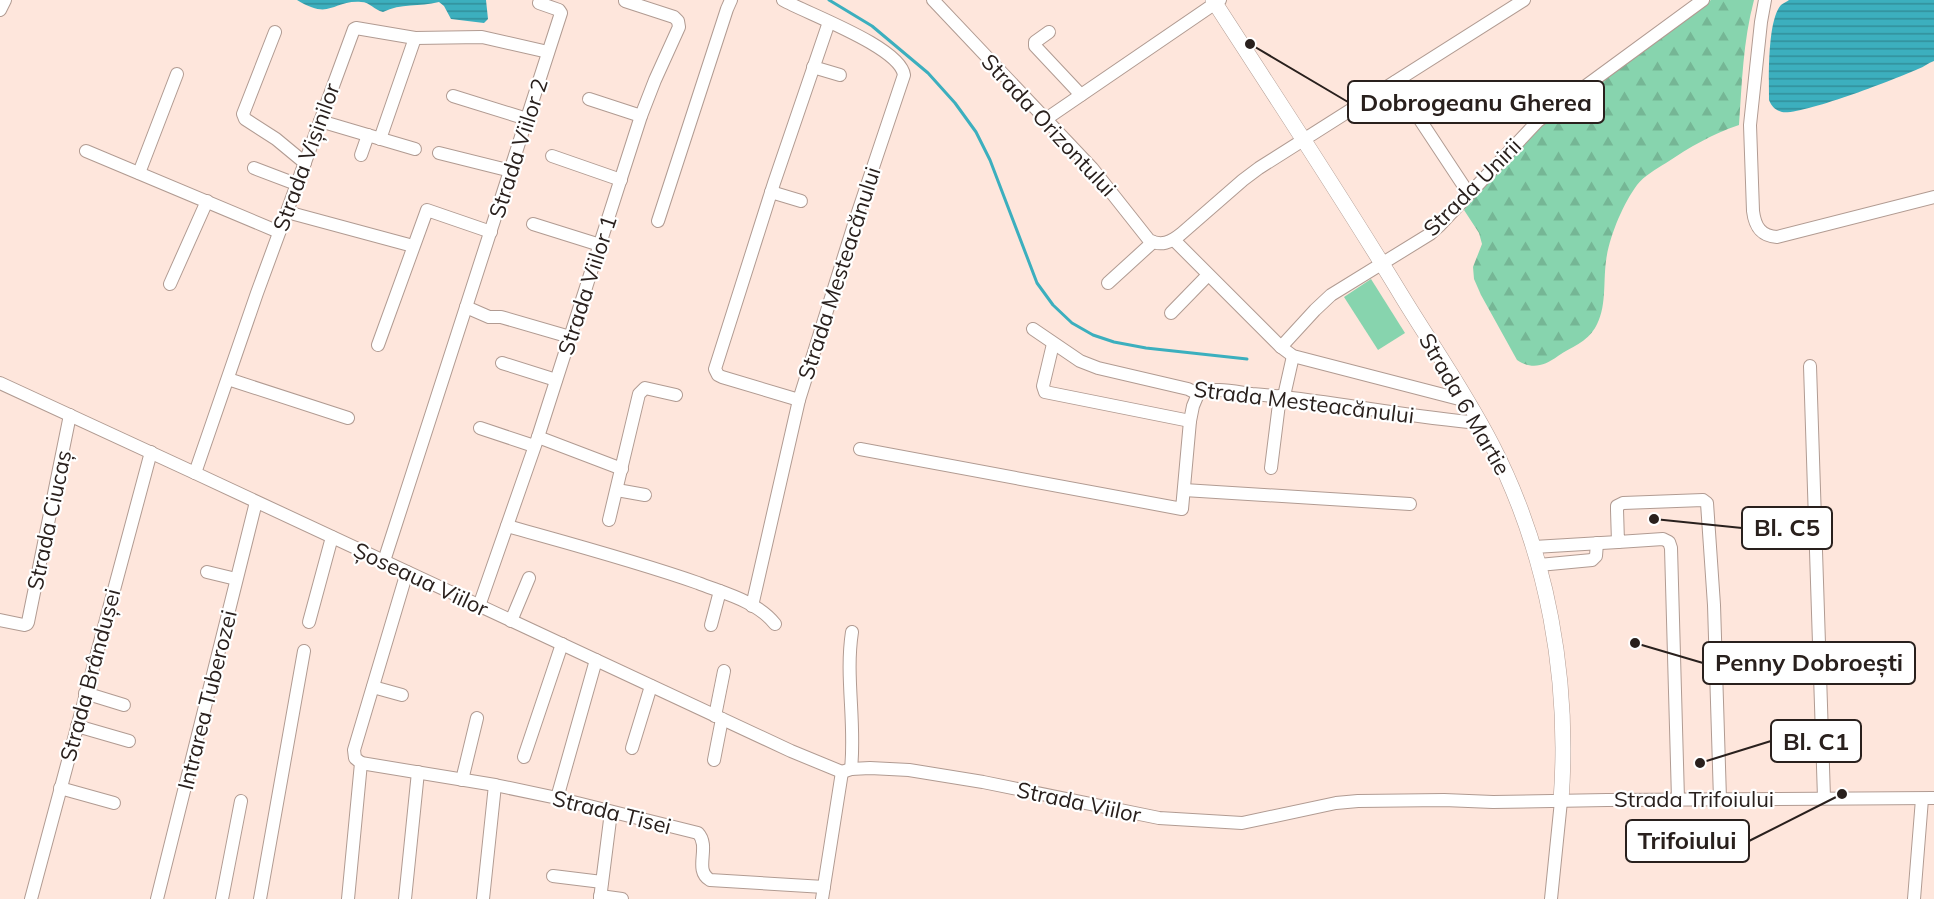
<svg xmlns="http://www.w3.org/2000/svg" width="1934" height="899" font-family="Mulish,sans-serif">
<defs>
<pattern id="forest-firs" width="22" height="20" patternUnits="userSpaceOnUse" patternTransform="scale(1.5)"><rect width="22" height="20" fill="#87d4ae"/><path d="M5 1l3.5 6h-7zM16 11l3.5 6h-7z" fill="#75b695"/></pattern>
<pattern id="water-rules" width="6" height="5" patternUnits="userSpaceOnUse" patternTransform="scale(1.5)"><rect width="6" height="5" fill="#3cafbe"/><path d="M0 2.5h6" fill="none" stroke="#328e9a"/></pattern>
</defs>
<rect width="100%" height="100%" fill="#fee6dc"/>
<path fill="url(#forest-firs)" d="M1711,0H1754C1743,41 1742,83 1739,125C1712,134 1690,147 1666,163C1656,169 1644,176 1637,185C1623,204 1609,237 1606,261C1603,284 1607,308 1595,328C1587,342 1571,347 1558,356C1544,366 1532,370 1517,360L1481,295L1474,279L1473,267L1482,244L1479,233L1464,210L1468,204L1540,128L1565,107Z"/>
<polygon fill="#87d4ae" points="1371,279 1405,333 1378,350 1344,297"/>
<g fill="url(#water-rules)">
<path d="M297,0H486L488,19L484,23L451,19L444,6L439,2C419,7 401,3 383,12C374,10 370,2 361,2C332,0 331,21 297,0Z"/>
<path d="M1789,0H1934V61C1928,63 1924,67 1918,69C1896,79 1800,116 1782,112C1775,110 1772,107 1769,100C1769,79 1767,21 1781,5C1783,3 1787,2 1789,0Z"/>
</g>
<g fill="none" stroke-linecap="round" stroke-linejoin="round">
<polyline stroke="#3cafbe" stroke-width="3" points="829,0 872,26 928,73 955,103 976,132 990,160 1037,283 1053,305 1072,323 1093,335 1114,342 1146,348 1247,359"/>
<defs>
<g id="minor">
<path d="M933,0L1092,168L1149,240C1161,247 1171,242 1181,234L1243,180L1259,168L1524,0"/>
<path d="M1765,0L1761,22L1750,125L1753,211C1755,227 1761,236 1777,237L1934,197"/>
<polyline points="0,10 5,0"/>
<polyline points="275,32 243,114 245,119 276,139 305,163"/>
<polyline points="1049,32 1035,42 1035,46 1081,95"/>
<polyline points="813,67 840,75"/>
<polyline points="1395,82 1469,194"/>
<polyline points="453,96 527,119"/>
<polyline points="589,99 641,116"/>
<polyline points="1046,119 1220,0"/>
<polyline points="320,121 415,149"/>
<polyline points="380,139 415,38"/>
<polyline points="86,151 279,232"/>
<polyline points="439,153 511,171"/>
<polyline points="361,155 368,135"/>
<polyline points="552,156 621,180"/>
<polyline points="254,168 296,184"/>
<polyline points="139,173 177,74"/>
<polyline points="771,192 801,201"/>
<polyline points="287,212 413,246"/>
<polyline points="658,221 727,9 731,0"/>
<polyline points="533,224 600,245"/>
<polyline points="1174,240 1281,347 1293,356 1467,401"/>
<polyline points="1108,283 1153,242"/>
<polyline points="170,284 207,201"/>
<polyline points="466,307 489,317 501,317 570,337"/>
<polyline points="1171,313 1208,275"/>
<polyline points="1033,329 1080,361 1098,368 1188,389 1198,394"/>
<polyline points="1053,344 1043,386 1045,392 1190,421"/>
<polyline points="378,345 427,210 491,232"/>
<polyline points="1281,347 1315,310 1331,295 1430,234 1440,225 1538,121 1703,0"/>
<polyline points="502,363 556,380"/>
<polyline points="1810,366 1824,798"/>
<polyline points="228,379 348,418"/>
<polyline points="0,383 195,473 791,751 842,772"/>
<path d="M1198,394C1212,386 1236,392 1252,394C1329,400 1404,417 1481,423"/>
<polyline points="1284,396 1293,356"/>
<polyline points="799,400 722,377 718,375 715,369 774,183 829,22"/>
<polyline points="480,428 534,446"/>
<polyline points="538,437 622,469"/>
<polyline points="860,449 1182,509 1190,421 1193,406 1198,394"/>
<polyline points="1271,468 1280,396"/>
<polyline points="195,473 257,293 354,29 356,28 415,38 482,37 548,52"/>
<polyline points="617,490 645,495"/>
<polyline points="1184,490 1410,504"/>
<polyline points="609,520 639,394 645,388 676,395"/>
<path d="M507,526C571,544 635,561 698,583C723,593 757,601 775,624"/>
<polyline points="1534,547 1618,542"/>
<polyline points="384,561 561,13 559,10 539,3"/>
<polyline points="1539,565 1592,560 1596,556 1597,543"/>
<polyline points="207,572 236,579"/>
<polyline points="479,606 538,437 641,116 655,80 679,27 678,21 674,17 625,1"/>
<path d="M752,606L799,400L856,218L904,75C900,47 808,14 783,0"/>
<polyline points="0,620 24,625 27,624 28,622 70,415"/>
<polyline points="511,621 529,578"/>
<polyline points="309,622 332,537"/>
<polyline points="711,625 720,591"/>
<polyline points="373,687 402,695"/>
<polyline points="85,693 124,705"/>
<polyline points="715,716 724,671"/>
<polyline points="77,726 129,741"/>
<polyline points="632,748 651,686"/>
<polyline points="524,757 562,644"/>
<polyline points="714,760 722,719"/>
<path d="M361,763L495,785L557,798L698,833C711,847 693,870 710,880L824,887"/>
<path d="M851,769C856,723 845,677 852,632"/>
<polyline points="842,772 851,769 870,768 909,770 983,782 1159,818 1242,823 1336,803 1358,801 1444,800 1493,802 1607,800 1934,798"/>
<polyline points="462,780 477,718"/>
<polyline points="60,788 114,803"/>
<polyline points="557,798 596,660"/>
<polyline points="1678,799 1671,548 1669,542 1663,539 1618,542 1617,510 1617,506 1623,503 1703,500 1707,503 1714,605 1720,799"/>
<polyline points="553,876 602,882"/>
<polyline points="600,896 622,899"/>
<polyline points="31,899 151,452"/>
<polyline points="157,899 256,502"/>
<polyline points="222,899 241,801"/>
<polyline points="260,899 304,651"/>
<polyline points="348,899 361,763 355,758 354,750 407,572"/>
<polyline points="405,899 418,772"/>
<polyline points="483,899 495,785"/>
<polyline points="600,899 611,812"/>
<polyline points="822,899 842,772"/>
<polyline points="1551,899 1561,801"/>
<polyline points="1914,899 1922,799"/>
</g>
<path id="tertiary" d="M1213,0C1277,99 1342,197 1403,298C1433,347 1466,394 1492,445C1548,554 1570,679 1561,801"/>
</defs>
<use href="#minor" stroke="#b19b92" stroke-width="14"/>
<use href="#tertiary" stroke="#b19b92" stroke-width="16"/>
<use href="#minor" stroke="#fff" stroke-width="12"/>
<use href="#tertiary" stroke="#fff" stroke-width="15"/>
</g>
<g text-anchor="middle" stroke-width="4.5" stroke-linejoin="round" paint-order="stroke">
<g font-size="22" fill="#29201d" stroke="#fff">
<text transform="translate(1049 125) rotate(47)" y="8">Strada Orizontului</text>
<text transform="translate(518 148) rotate(-72)" y="8">Strada Viilor 2</text>
<text transform="translate(306 157) rotate(-70)" y="8">Strada Vișinilor</text>
<text transform="translate(1472 187) rotate(-45)" y="8">Strada Unirii</text>
<text transform="translate(839 273) rotate(-72)" y="8">Strada Mesteacănului</text>
<text transform="translate(587 285) rotate(-72)" y="8">Strada Viilor 1</text>
<text transform="translate(1304 402) rotate(7)" y="8">Strada Mesteacănului</text>
<text transform="translate(1465 404) rotate(60)" y="8">Strada 6 Martie</text>
<text transform="translate(49 520) rotate(-78)" y="8">Strada Ciucaș</text>
<text transform="translate(421 579) rotate(25)" y="8">Șoseaua Viilor</text>
<text transform="translate(90 675) rotate(-75)" y="8">Strada Brândușei</text>
<text transform="translate(207 700) rotate(-76)" y="8">Intrarea Tuberozei</text>
<text x="1694" y="807">Strada Trifoiului</text>
<text transform="translate(1079 802) rotate(12)" y="8">Strada Viilor</text>
<text transform="translate(612 812) rotate(14)" y="8">Strada Tisei</text>
</g>
</g>
<path fill="none" stroke="#29201d" stroke-width="2" d="M1250 44L1348 102M1654 519L1742 528M1635 643L1703 663M1700 763L1771 741M1842 794L1749 841"/>
<g fill="#29201d" stroke="#fff" stroke-width="2">
<circle cx="1250" cy="44" r="6"/>
<circle cx="1654" cy="519" r="6"/>
<circle cx="1635" cy="643" r="6"/>
<circle cx="1700" cy="763" r="6"/>
<circle cx="1842" cy="794" r="6"/>
</g>
<g fill="#fff" stroke="#29201d" stroke-width="2">
<rect x="1348" y="81" width="256" height="42" rx="6"/>
<rect x="1742" y="507" width="90" height="42" rx="6"/>
<rect x="1703" y="642" width="212" height="42" rx="6"/>
<rect x="1771" y="720" width="90" height="42" rx="6"/>
<rect x="1626" y="820" width="123" height="42" rx="6"/>
</g>
<g font-size="24" text-anchor="middle" font-weight="bold" fill="#29201d">
<text x="1476" y="111">Dobrogeanu Gherea</text>
<text x="1787" y="536">Bl. C5</text>
<text x="1809" y="671">Penny Dobroești</text>
<text x="1816" y="750">Bl. C1</text>
<text x="1687" y="849">Trifoiului</text>
</g>
</svg>
